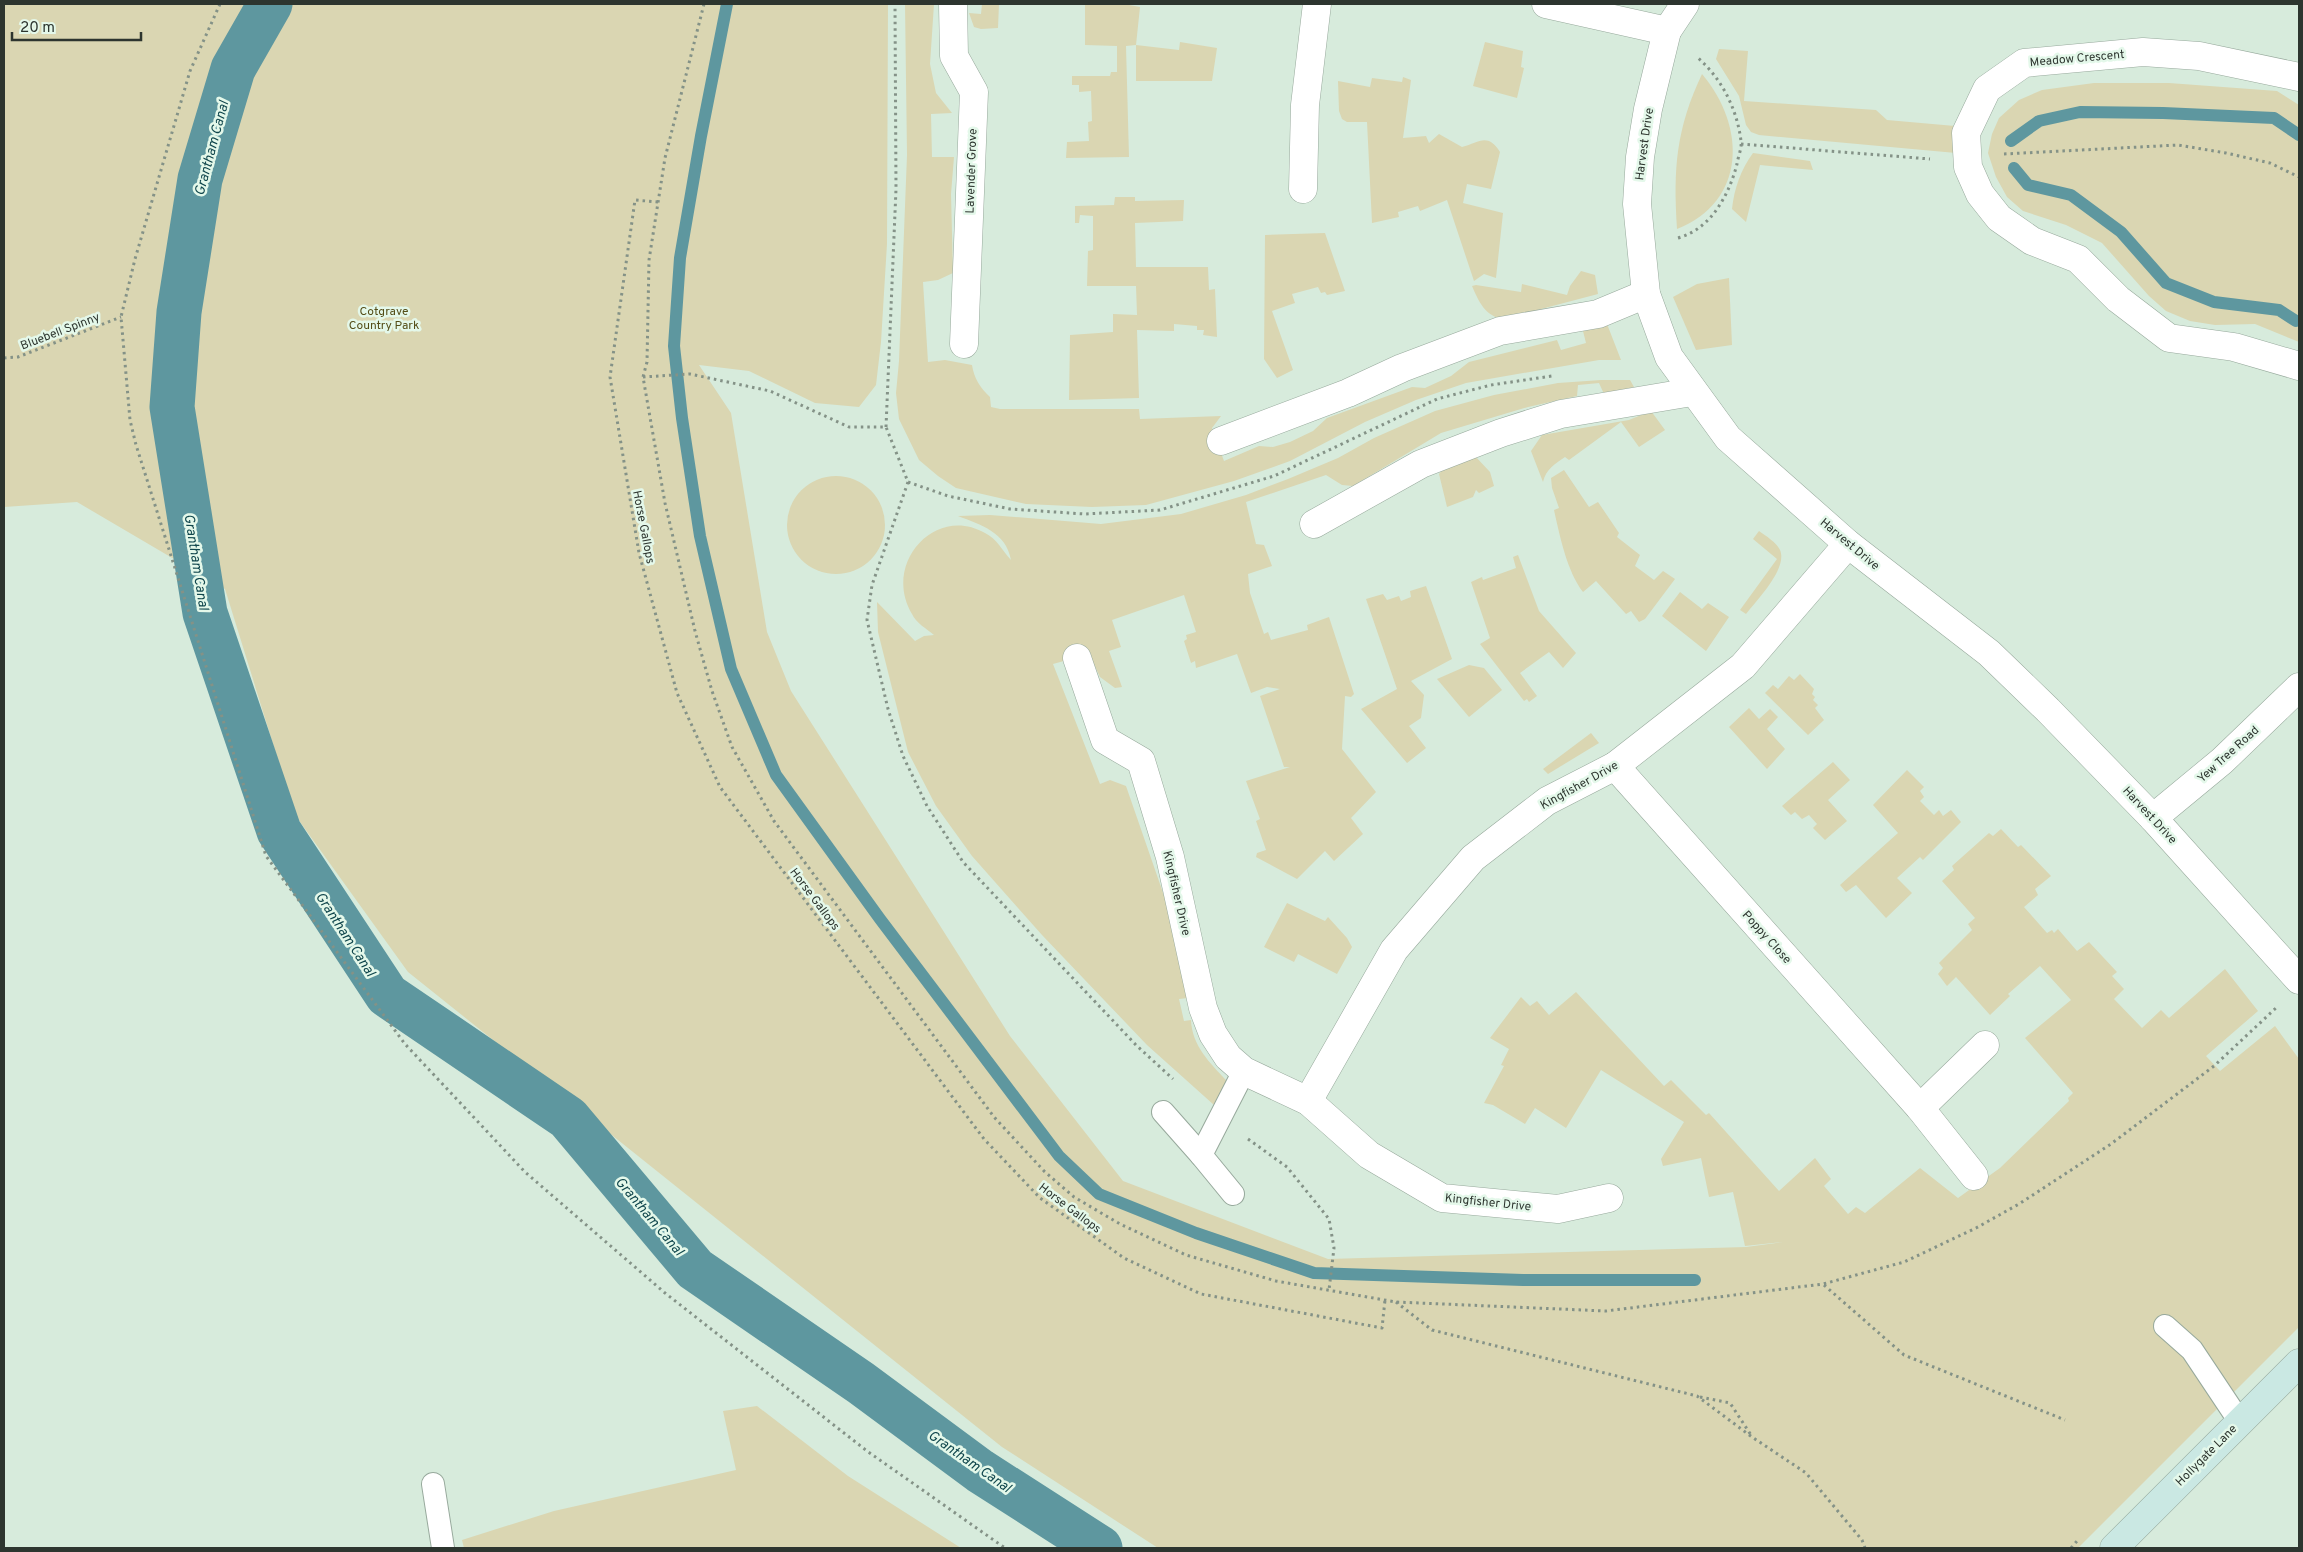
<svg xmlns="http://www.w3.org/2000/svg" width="2303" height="1552" font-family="Overpass,sans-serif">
<rect width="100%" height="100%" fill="#d7ebdc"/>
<g fill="#dad6b2">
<polygon points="4,4 888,4 887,244 881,342 876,385 859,407 815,403 749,371 699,365 731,413 767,632 791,691 1010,1036 1123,1181 1328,1259 1746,1247 1783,1242 1745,1246 1733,1192 1709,1197 1701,1158 1663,1166 1661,1159 1684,1122 1601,1070 1566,1128 1535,1108 1525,1124 1493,1105 1484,1103 1504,1066 1501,1065 1509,1049 1490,1038 1521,997 1530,1006 1537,1001 1549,1015 1576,992 1664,1086 1671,1080 1706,1115 1709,1113 1779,1191 1815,1158 1831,1179 1824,1186 1848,1214 1856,1207 1865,1213 1920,1168 1958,1198 2000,1168 2069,1101 2068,1098 2073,1093 2025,1038 2071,1000 2040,966 2008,994 2010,996 1990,1015 1956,977 1947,986 1938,974 1943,968 1939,963 1972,930 1968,924 1975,918 1942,881 1954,870 1952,866 1989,833 1993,836 2001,829 2018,847 2021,845 2051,876 2035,889 2038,895 2024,907 2047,933 2052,930 2054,933 2058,929 2077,951 2089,942 2117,972 2112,976 2124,989 2114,999 2142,1028 2161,1010 2169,1018 2225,969 2258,1011 2206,1056 2220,1071 2275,1026 2299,1059 2299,1327 2078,1548 1158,1548 1002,1447 408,972 295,815 225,589 77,502 4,507"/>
<path d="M905,4H934L930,64L936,93L952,113L931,114L932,157H954L951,194L953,273L938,280L923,282L928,362L945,360L972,365C974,378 980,388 990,397L991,407L1000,409H1139L1140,419L1221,416L1212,428L1224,461L1259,446L1273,447L1290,442L1313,431L1327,418L1412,387L1425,388L1451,376L1469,362L1557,340L1561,350L1586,343L1583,331L1607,324L1621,360H1599L1466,383L1416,400L1365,422L1290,461L1234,481L1146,505L1092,507L1026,504L956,488L938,476L919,460L899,419L896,393L899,361L907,155Z"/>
<polygon points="982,4 999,4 998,28 981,29 974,27 969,13 981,14"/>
<polygon points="1085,4 1124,4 1140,7 1136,45 1179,50 1180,42 1217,48 1212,81 1136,81 1136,45 1126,46 1129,157 1066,158 1067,142 1089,141 1088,122 1092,121 1091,91 1079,92 1079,85 1072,85 1072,76 1110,76 1111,72 1117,72 1117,46 1085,45"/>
<polygon points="1485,42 1523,51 1521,67 1524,68 1517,98 1473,86"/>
<polygon points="1719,49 1748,51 1744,101 1876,110 1887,120 1955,126 1956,153 1759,135 1751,132 1746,125 1739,96 1716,59"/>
<path d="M1702,74C1746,126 1747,201 1677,229C1673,169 1676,129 1702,74Z"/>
<path d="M1403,77L1411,80L1403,138L1426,136L1429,143L1439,134L1462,147C1479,143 1487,132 1500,152L1491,189L1467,184L1463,203L1503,213L1496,278L1484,274L1474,281L1447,200L1420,211L1418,206L1398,212L1399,217L1372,223L1367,122H1347L1342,119L1339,111L1338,81L1370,87L1372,78L1402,82Z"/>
<polygon points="2094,83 2169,83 2277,91 2299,105 2299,342 2255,324 2215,325 2190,321 2166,311 2149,296 2102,243 2066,225 2023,211 2007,197 1996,177 1988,153 1992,134 1999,118 2019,100 2042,90"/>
<path d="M1753,153L1810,161L1813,170L1760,165L1746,222L1732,209C1734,189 1741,169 1753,153Z"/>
<polygon points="1115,197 1135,197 1135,201 1184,200 1183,221 1135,223 1136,267 1208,267 1209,290 1215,289 1217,337 1203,335 1204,330 1197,330 1197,326 1174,324 1174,331 1137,330 1139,398 1069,400 1070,335 1113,332 1113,314 1137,315 1136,286 1087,286 1088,251 1093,250 1093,216 1080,215 1079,223 1075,223 1075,206 1114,205"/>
<polygon points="1325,233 1345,291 1327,295 1325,292 1321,293 1318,287 1292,294 1295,303 1272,311 1293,370 1277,378 1264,359 1265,235"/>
<path d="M1581,271L1595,275L1598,294L1503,319C1485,316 1479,302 1472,286L1476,285L1521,292L1522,284L1567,295L1570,286Z"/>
<polygon points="1729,278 1732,345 1696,350 1673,297 1697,284"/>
<path d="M1601,380H1630L1634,387L1604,394L1599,383L1578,385L1577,396L1528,407L1441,433L1353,486L1342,485L1326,475L1246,502L1256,544L1264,545L1272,566L1248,574L1250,593L1264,634L1268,632L1271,640L1308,630L1307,625L1329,617L1354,694L1351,697L1345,696L1342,749L1376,792L1351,818L1363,834L1334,861L1325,851L1297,879L1256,857L1257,853L1266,850L1256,821L1260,819L1246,781L1290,767H1284L1260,696L1280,689L1267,687L1251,693L1237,654L1196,668L1195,661L1191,663L1184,641L1187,639L1186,635L1196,632L1184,595L1112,620L1121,647L1109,651L1122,687L1115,688L1100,677L1089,654L1053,664L1100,784L1110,780L1126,786L1178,936L1188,998L1179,999L1184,1021L1191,1020C1192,1046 1210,1063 1227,1081L1214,1105L1147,1045L1042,935L972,856L936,806L908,752L878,632L877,602L915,641L924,636L934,635C927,629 916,623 912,614C882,564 935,504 985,533C997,539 1002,550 1011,560C1006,532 981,525 958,516L990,515L1101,524L1181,514L1246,495L1288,479L1338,458L1374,438L1435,411L1494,395L1558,383Z"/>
<path d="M1651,411L1665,430L1639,447L1621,422L1569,460L1565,457C1555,464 1546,469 1543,482L1531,451L1542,435L1629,420Z"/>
<polygon points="1474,455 1490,472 1494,486 1479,493 1476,490 1473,497 1447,507 1439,474 1446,465"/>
<path d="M1564,470L1589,507L1598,502L1619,533L1617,537L1640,555L1635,566L1654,580L1663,571L1675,579L1645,619L1639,622L1631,611L1626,614L1596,581L1583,592C1567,571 1560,537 1554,510L1559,508L1552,488L1551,478Z"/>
<circle cx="836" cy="525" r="49"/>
<path d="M1759,531C1766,536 1776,542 1780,550C1788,568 1757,600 1746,614L1740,610L1777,559L1753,539Z"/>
<polygon points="1518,555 1539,611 1576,653 1563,668 1549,652 1520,673 1537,696 1529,702 1527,699 1524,701 1480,644 1490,638 1471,582 1482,577 1483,580 1516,568 1513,557"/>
<polygon points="1426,586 1452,659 1411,681 1424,695 1421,718 1409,726 1426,748 1407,763 1361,709 1397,689 1366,599 1383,594 1387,600 1399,596 1401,601 1411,597 1410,591"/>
<polygon points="1680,592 1702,609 1708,603 1729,617 1706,651 1662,616"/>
<polygon points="1469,665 1484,668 1502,690 1469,717 1437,679"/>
<polygon points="1800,674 1814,689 1812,694 1815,697 1813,700 1818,705 1815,708 1824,720 1808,735 1765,693 1773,685 1778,689 1789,676 1794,680"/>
<polygon points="1749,708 1759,719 1770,709 1778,717 1767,729 1785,749 1767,769 1729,727"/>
<polygon points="1591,733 1599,743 1548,774 1543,769"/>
<polygon points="1833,762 1850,780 1828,800 1847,821 1825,840 1813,828 1817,824 1809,815 1802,819 1795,812 1791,815 1782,806"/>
<polygon points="1907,770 1924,787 1920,791 1924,797 1920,801 1934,815 1939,810 1943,816 1951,810 1961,822 1923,860 1920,857 1897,878 1912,893 1886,918 1856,885 1846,892 1840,885 1898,833 1873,805"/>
<polygon points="1287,903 1325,921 1328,917 1347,938 1352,947 1337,974 1298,954 1294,962 1264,947"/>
<polygon points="757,1406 848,1476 961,1548 464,1548 462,1540 554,1511 736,1470 723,1411"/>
</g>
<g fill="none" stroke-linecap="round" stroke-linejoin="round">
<g stroke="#5e979f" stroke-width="12">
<polyline points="727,4 701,136 680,258 674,346 682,418 700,536 731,669 776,775 880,919 1059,1156 1099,1194 1196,1233 1314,1273 1523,1280 1695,1280"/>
<polyline points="2011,141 2039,121 2080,112 2163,113 2274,118 2299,135"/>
<polyline points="2014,168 2028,185 2071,195 2121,232 2166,283 2214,302 2279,310 2296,321"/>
</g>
<polyline stroke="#5e979f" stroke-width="45" points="270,4 233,69 200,179 179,312 172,407 205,613 279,831 387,995 568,1118 695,1269 861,1383 980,1471 1100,1548"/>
<defs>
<g id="lane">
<polyline points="1163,1112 1201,1155"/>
<polyline points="1233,1194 1201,1155 1244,1071"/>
<polyline points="2165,1326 2192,1350 2240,1422"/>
<polyline points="433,1484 443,1548"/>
</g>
<g id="street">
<polyline points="953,4 954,56 974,92 964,344"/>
<polyline points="1546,4 1667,31"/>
<polyline points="1685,4 1667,31 1648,109 1640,157 1637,204 1646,294 1669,357 1728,438 1848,544 1989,653 2048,710 2153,818 2299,980"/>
<polyline points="2299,77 2199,56 2143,52 2024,63 1987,89 1966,133 1968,167 1980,194 1999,218 2032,241 2078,259 2118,299 2169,338 2234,347 2299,366"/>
<polyline points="1303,189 1305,105 1317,4"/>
<polyline points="1221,441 1348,393 1402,368 1500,331 1598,314 1646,294"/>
<polyline points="1314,524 1421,464 1501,433 1561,414 1692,392"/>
<polyline points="1077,658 1105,740 1141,761 1170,857 1203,1008 1213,1034 1228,1057 1244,1071 1308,1101 1369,1155 1442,1198 1558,1209 1609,1198"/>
<polyline points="1615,766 1920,1108 1974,1176"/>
<polyline points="2153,818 2222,761 2299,687"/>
<polyline points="1308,1101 1394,950 1473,858 1547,801 1615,766 1743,666 1848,544"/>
<polyline points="1920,1108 1985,1045"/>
</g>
<polyline id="secondary" points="2114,1548 2299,1363"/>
</defs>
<use href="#lane" stroke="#97a99c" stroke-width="24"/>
<use href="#street" stroke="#97a99c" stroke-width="29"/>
<use href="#secondary" stroke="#97a99c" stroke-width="29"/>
<g stroke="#849287" stroke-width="3" stroke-dasharray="2.5 4" stroke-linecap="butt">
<polyline points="220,4 190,71 135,259 121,317 130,420 136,445 266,856 405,1044 525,1172 665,1293 867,1451 1005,1548"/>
<polyline points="704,4 665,158 649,260 647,362 643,377 665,503 695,631 712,691 732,747 774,821 994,1117 1044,1171 1074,1197 1120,1224 1186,1255 1276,1281 1396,1302 1606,1311 1823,1284 1904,1262 1976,1228 2019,1204 2111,1144 2214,1066 2277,1007"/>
<polyline points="1741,144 1930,159"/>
<polyline points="2004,154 2178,145 2226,153 2270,163 2299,177"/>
<polyline points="658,202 635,200 610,377 639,553 677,693 720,787 984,1139 1040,1198 1124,1258 1201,1294 1382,1328 1385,1300"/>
<path d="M1678,238C1711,229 1729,195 1737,164C1738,157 1742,148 1741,141C1737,109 1722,79 1698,58"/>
<polyline points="4,358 18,357 121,317"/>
<polyline points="643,377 690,374 770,391 849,427 886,427 908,482 948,496 1010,509 1085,514 1160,510 1274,476 1437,399 1491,385 1552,376"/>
<polyline points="886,427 896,189 895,4"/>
<polyline points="908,482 872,585 867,620 888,709 903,756 927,806 963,862 1136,1045 1173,1079"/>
<polyline points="1248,1139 1287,1167 1329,1219 1334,1248 1329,1290"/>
<polyline points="1824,1285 1904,1355 2065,1420"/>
<polyline points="1396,1302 1432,1330 1697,1396 1752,1437 1806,1473 1862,1540 1865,1548"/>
<polyline points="1700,1397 1730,1403 1751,1435"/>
<polyline points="2071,1548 2077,1541"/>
</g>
<use href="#lane" stroke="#fff" stroke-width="22"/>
<use href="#street" stroke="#fff" stroke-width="28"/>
<use href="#secondary" stroke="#cae8e3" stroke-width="28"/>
</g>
<g text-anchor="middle" stroke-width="5" stroke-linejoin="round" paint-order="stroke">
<g font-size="12" fill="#2d352f" stroke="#e4f8ea">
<text transform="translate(2077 58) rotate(-5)" y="4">Meadow Crescent</text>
<text transform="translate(1644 144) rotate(-82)" y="4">Harvest Drive</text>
<text transform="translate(971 171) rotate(-88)" y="4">Lavender Grove</text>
<text transform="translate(60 331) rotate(-21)" y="4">Bluebell Spinny</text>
<text transform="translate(644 527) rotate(79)" y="4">Horse Gallops</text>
<text transform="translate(1850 544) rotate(40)" y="4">Harvest Drive</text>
<text transform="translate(2228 754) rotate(-42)" y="4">Yew Tree Road</text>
<text transform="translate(1579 785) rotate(-29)" y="4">Kingfisher Drive</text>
<text transform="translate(2150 815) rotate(47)" y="4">Harvest Drive</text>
<text transform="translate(1177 893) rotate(77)" y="4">Kingfisher Drive</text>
<text transform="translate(815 899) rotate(53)" y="4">Horse Gallops</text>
<text transform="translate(1767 937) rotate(48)" y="4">Poppy Close</text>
<text transform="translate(1488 1202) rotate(6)" y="4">Kingfisher Drive</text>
<text transform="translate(1070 1208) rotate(37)" y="4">Horse Gallops</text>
<text transform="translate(2206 1455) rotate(-45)" y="4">Hollygate Lane</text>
</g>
<g font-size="12" fill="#544d17" stroke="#e4f8ea">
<text x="384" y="315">Cotgrave<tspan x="384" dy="14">Country Park</tspan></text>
</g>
<g font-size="14" font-style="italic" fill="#10464c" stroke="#e4f8ea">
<text transform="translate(211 148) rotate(-75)" y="5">Grantham Canal</text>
<text transform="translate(197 562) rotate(81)" y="5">Grantham Canal</text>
<text transform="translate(346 934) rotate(57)" y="5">Grantham Canal</text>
<text transform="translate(650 1216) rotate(50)" y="5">Grantham Canal</text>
<text transform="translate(970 1461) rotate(35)" y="5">Grantham Canal</text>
</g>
</g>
<rect width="2303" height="1552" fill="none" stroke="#2d352f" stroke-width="10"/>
<path d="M12 32v8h129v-8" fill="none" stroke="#2d352f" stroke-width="2.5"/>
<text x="20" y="32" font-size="15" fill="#2d352f" stroke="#e4f8ea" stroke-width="4" paint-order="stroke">20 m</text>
</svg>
